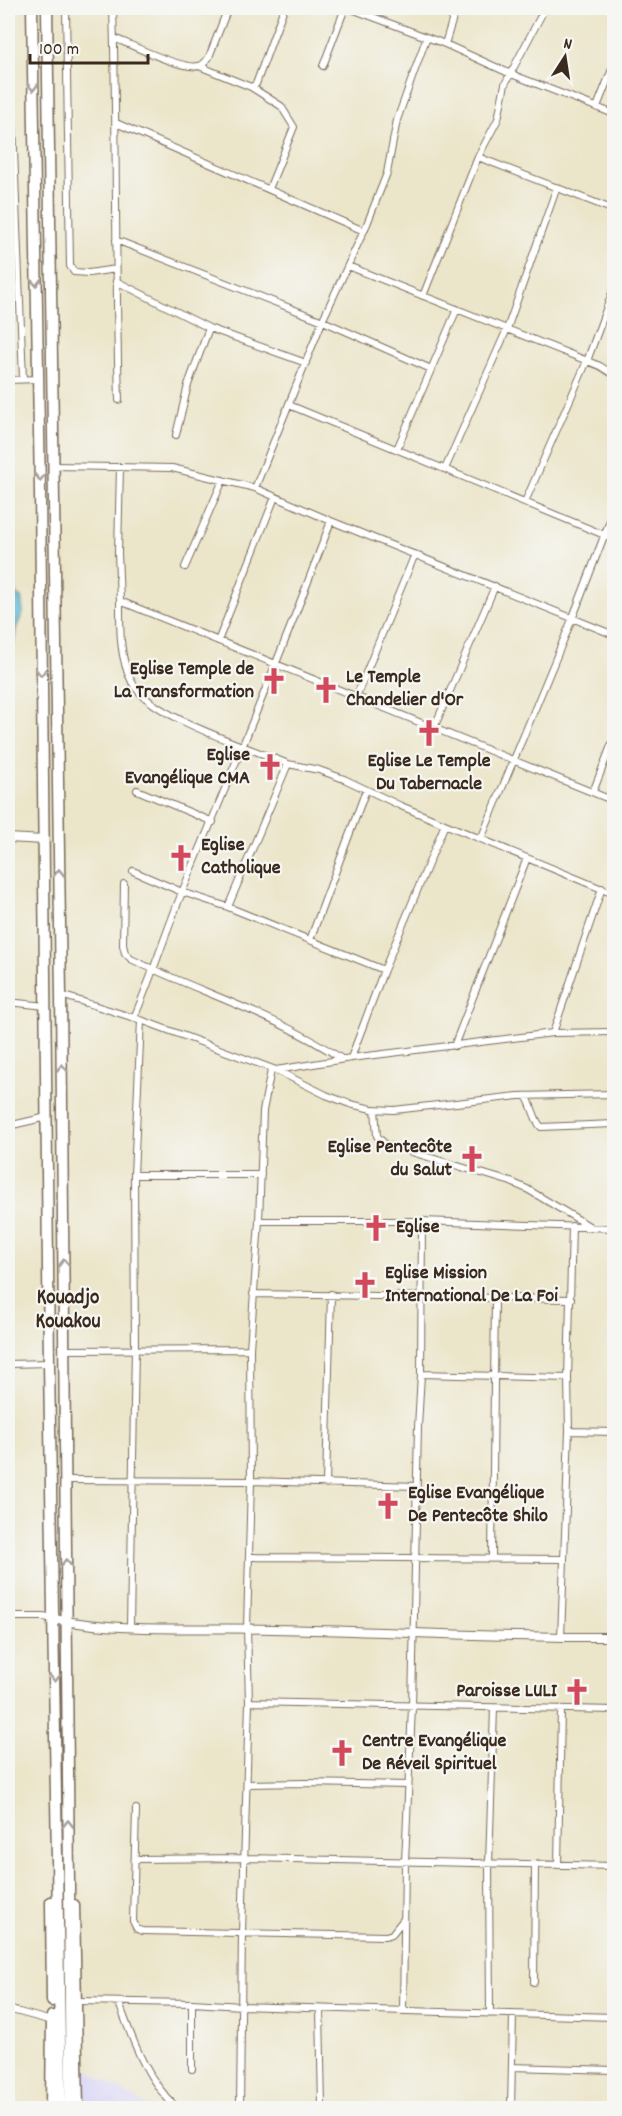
<svg xmlns="http://www.w3.org/2000/svg" width="622" height="2116" font-family="Dekko,sans-serif">
<rect width="100%" height="100%" fill="#f6f6f2"/>
<filter id="ink" filterUnits="userSpaceOnUse"><feTurbulence type="fractalNoise" baseFrequency=".0167" numOctaves="2"/><feDisplacementMap in="SourceGraphic" scale="12" xChannelSelector="R" yChannelSelector="G"/><feConvolveMatrix kernelMatrix="1 2 1 2 8 2 1 2 1" color-interpolation-filters="sRGB"/></filter>
<filter id="wash" filterUnits="userSpaceOnUse"><feTurbulence type="fractalNoise" baseFrequency=".008" numOctaves="4" result="noise"/><feDisplacementMap in="SourceGraphic" scale="24" xChannelSelector="R" yChannelSelector="G"/><feGaussianBlur stdDeviation="1.35" result="paint"/><feColorMatrix in="noise" values="0 0 0 0 0 0 0 0 0 0 0 0 0 0 0 0 0 1.4 0 .05"/><feComposite in="paint" operator="in"/></filter>
<g filter="url(#wash)">
<rect width="100%" height="100%" fill="#ebe5c9"/>
<path fill="#dad6f7" d="M 81,2066 L 151,2108 L 86,2108 Z"/>
<path fill="#5bbdd9" stroke="#4b747c" stroke-width="1.5" d="M 8,570 L 13,581 L 16,594 L 21,598 L 23,613 L 16,628 L 13,646 L 8,651 Z"/>
</g>
<g filter="url(#ink)">
<g fill="none" stroke-linecap="round" stroke-linejoin="round">
<defs>
<path id="minor" d="M 66,8 L 70,266 L 74,272 L 89,273 L 116,269
M 113,8 C 117,138 115,269 119,400
M 349,8 L 445,44 L 511,74 L 614,114
M 114,38 C 132,45 182,70 199,66 C 204,65 206,61 209,57 L 228,8
M 445,44 L 456,8
M 199,66 L 251,87 L 256,84 L 284,8
M 323,66 L 345,8
M 251,87 L 281,106 L 294,127 L 269,189
M 12,99 L 23,379
M 597,107 L 614,64
M 116,123 L 364,231
M 478,157 L 614,210
M 116,240 L 323,321 L 431,369
M 348,266 L 600,366 L 614,375
M 116,281 L 209,328 L 188,385 L 176,435
M 423,296 L 478,157 L 498,119 L 505,84 L 545,8
M 209,328 L 306,363
M 8,380 L 38,379
M 289,405 L 614,539
M 397,449 L 457,309
M 53,466 L 172,468 L 255,488 L 331,521 L 614,635
M 120,467 L 118,553 L 120,601 L 614,801
M 445,469 L 507,329 L 557,187
M 255,488 L 324,317 L 367,224 L 387,173 L 397,120 L 426,39
M 525,502 L 587,361 L 614,288
M 185,567 L 223,480
M 120,601 C 120,627 119,658 132,682 C 149,717 251,748 288,764
M 218,641 L 275,497
M 356,697 L 415,554
M 434,728 L 495,586
M 137,790 L 213,822
M 593,792 L 614,738
M 481,839 L 573,617 L 614,510
M 133,871 L 182,892 L 228,907 L 384,970
M 124,884 L 123,945 L 125,953 L 131,959 C 201,993 277,1015 342,1059
M 228,907 L 288,764 L 319,770 L 344,779 L 401,806 L 614,894
M 310,940 L 366,790
M 61,995 L 141,1020 L 276,1070 L 326,1095 L 350,1104 L 372,1109 L 394,1110 L 518,1096 L 614,1094
M 8,1002 L 46,1006
M 134,1018 C 152,976 166,932 183,890 C 234,768 285,645 331,521
M 553,1033 L 602,888
M 454,1046 L 527,858
M 351,1058 L 384,970 L 445,824
M 276,1070 L 351,1058 L 553,1033 L 614,1032
M 526,1096 C 533,1106 534,1120 541,1127 L 614,1124
M 375,1109 L 377,1136 L 385,1144 L 511,1182 L 527,1189 L 589,1226
M 8,1126 L 47,1117
M 134,1175 L 261,1175
M 259,1221 L 422,1221 L 614,1228
M 253,1294 L 571,1299
M 64,1350 L 250,1349
M 8,1364 L 49,1363
M 421,1374 L 568,1378
M 569,1431 L 614,1432
M 65,1480 L 251,1481 L 417,1486
M 326,1484 L 331,1294
M 250,1557 L 563,1559
M 492,1558 L 495,1298
M 8,1617 L 43,1617 L 54,1619
M 130,1626 L 135,1348 L 134,1175 L 141,1020
M 561,1637 L 569,1431 L 568,1378 L 572,1226
M 249,1702 L 614,1710
M 247,1784 L 305,1783 L 408,1785
M 136,1809 L 133,1921 L 137,1929 L 143,1931 L 386,1936 L 392,1934 L 403,1920
M 135,1859 L 244,1858 L 614,1866
M 558,1865 L 561,1709
M 534,1982 L 535,1864
M 77,2001 L 192,2003 L 242,2006 L 614,2017
M 119,2003 C 133,2041 146,2080 177,2108
M 192,2003 L 192,2069
M 8,2009 L 52,2021
M 320,2009 L 322,2108
M 403,2011 L 405,1862 L 412,1707 L 418,1427 L 421,1374 L 422,1221
M 490,2014 L 489,1864 L 494,1708
M 512,2067 L 614,2070
M 240,2108 L 242,1933 L 249,1702 L 247,1628 L 251,1481 L 250,1349 L 259,1221 L 263,1111 L 271,1070
M 511,2108 L 513,2015"/>
<path id="tertiary" d="M 8,838 L 44,840
M 54,1619 C 125,1633 201,1627 273,1629 C 387,1631 501,1638 614,1637"/>
<path id="primary" d="M 32,8 L 40,491 L 49,1363 L 61,2108
M 47,8 L 61,995 L 71,2108
M 51,1902 L 52,2001
M 74,1905 L 78,2108
M 51,2108 L 52,2016"/>
</defs>
<use href="#minor" stroke="#796b5a" stroke-width="8"/>
<use href="#tertiary" stroke="#796b5a" stroke-width="10"/>
<use href="#primary" stroke="#796b5a" stroke-width="13"/>
<use href="#minor" stroke="#fff" stroke-width="6"/>
<use href="#tertiary" stroke="#fff" stroke-width="8"/>
<use href="#primary" stroke="#fff" stroke-width="10"/>
</g>
<defs><path id="oneway-chevron" d="M-2-3.5L2.5 0L-2 3.5" fill="none" stroke-width="1.6" stroke-linecap="round" stroke-linejoin="round" transform="scale(1.5)"/></defs>
<g stroke="#a79f9a">
<use href="#oneway-chevron" transform="translate(33 87) rotate(89)"/>
<use href="#oneway-chevron" transform="translate(36 282) rotate(89)"/>
<use href="#oneway-chevron" transform="translate(40 477) rotate(89)"/>
<use href="#oneway-chevron" transform="translate(41 672) rotate(89)"/>
<use href="#oneway-chevron" transform="translate(59 873) rotate(-91)"/>
<use href="#oneway-chevron" transform="translate(62 1068) rotate(-91)"/>
<use href="#oneway-chevron" transform="translate(64 1263) rotate(-91)"/>
<use href="#oneway-chevron" transform="translate(66 1563) rotate(-91)"/>
<use href="#oneway-chevron" transform="translate(55 1678) rotate(89)"/>
<use href="#oneway-chevron" transform="translate(68 1824) rotate(-90)"/>
</g>
</g>
<defs>
<symbol id="church-bare" viewBox="-9 -9 18 18"><path d="M-1.2-6h2.4v3.5h3.3v2.4h-3.3V6h-2.4V-.1h-3.3v-2.4h3.3Z" fill="#d1495b" stroke="#f6f6f2" stroke-width="2.5" paint-order="stroke"/></symbol>
</defs>
<g fill-rule="evenodd">
<use href="#church-bare" x="255" y="662" width="38" height="38"/>
<use href="#church-bare" x="307" y="671" width="38" height="38"/>
<use href="#church-bare" x="410" y="714" width="38" height="38"/>
<use href="#church-bare" x="251" y="748" width="38" height="38"/>
<use href="#church-bare" x="162" y="839" width="38" height="38"/>
<use href="#church-bare" x="453" y="1140" width="38" height="38"/>
<use href="#church-bare" x="357" y="1209" width="38" height="38"/>
<use href="#church-bare" x="346" y="1266" width="38" height="38"/>
<use href="#church-bare" x="369" y="1487" width="38" height="38"/>
<use href="#church-bare" x="558" y="1673" width="38" height="38"/>
<use href="#church-bare" x="323" y="1734" width="38" height="38"/>
</g>
<g text-anchor="middle" dominant-baseline="central" stroke-width="4.5" stroke-linejoin="round" paint-order="stroke">
<g font-size="20" font-weight="bold" fill="#3b2a1e" stroke="#f6f6f2" text-anchor="start">
<text x="254" y="670" text-anchor="end">Eglise Temple de<tspan x="254" dy="23">La Transformation</tspan></text>
<text x="346" y="678">Le Temple<tspan x="346" dy="23">Chandelier d'Or</tspan></text>
<text x="250" y="756" text-anchor="end">Eglise<tspan x="250" dy="23">Evangélique CMA</tspan></text>
<text x="429" y="762" text-anchor="middle">Eglise Le Temple<tspan x="429" dy="23">Du Tabernacle</tspan></text>
<text x="201" y="846">Eglise<tspan x="201" dy="23">Catholique</tspan></text>
<text x="452" y="1148" text-anchor="end">Eglise Pentecôte<tspan x="452" dy="23">du Salut</tspan></text>
<text x="396" y="1228">Eglise</text>
<text x="385" y="1274">Eglise Mission<tspan x="385" dy="23">International De La Foi</tspan></text>
<text x="408" y="1494">Eglise Evangélique<tspan x="408" dy="23">De Pentecôte Shilo</tspan></text>
<text x="557" y="1692" text-anchor="end">Paroisse LULI</text>
<text x="362" y="1742">Centre Evangélique<tspan x="362" dy="23">De Réveil Spirituel</tspan></text>
</g>
<g font-size="21" font-weight="bold" fill="#3b2a1e" stroke="#f6f6f2">
<text x="68" y="1299">Kouadjo<tspan x="68" dy="24">Kouakou</tspan></text>
</g>
</g>
<rect width="622" height="2116" fill="none" stroke="#f6f6f2" stroke-width="30"/>
<g transform="translate(565 57) rotate(12)" stroke="#f6f6f2" stroke-width="4.5" paint-order="stroke">
<path d="M0-4.5L10 22L0 15L-10 22Z" fill="#3b2a1e"/>
<text y="-9" font-size="16" font-weight="bold" text-anchor="middle" fill="#3b2a1e">N</text>
</g>
<path d="M30 54v9h118v-9" fill="none" stroke="#3b2a1e" stroke-width="3"/>
<text x="39" y="54" font-size="18" fill="#3b2a1e" stroke="#f6f6f2" stroke-width="4.5" paint-order="stroke">100 m</text>
</svg>
